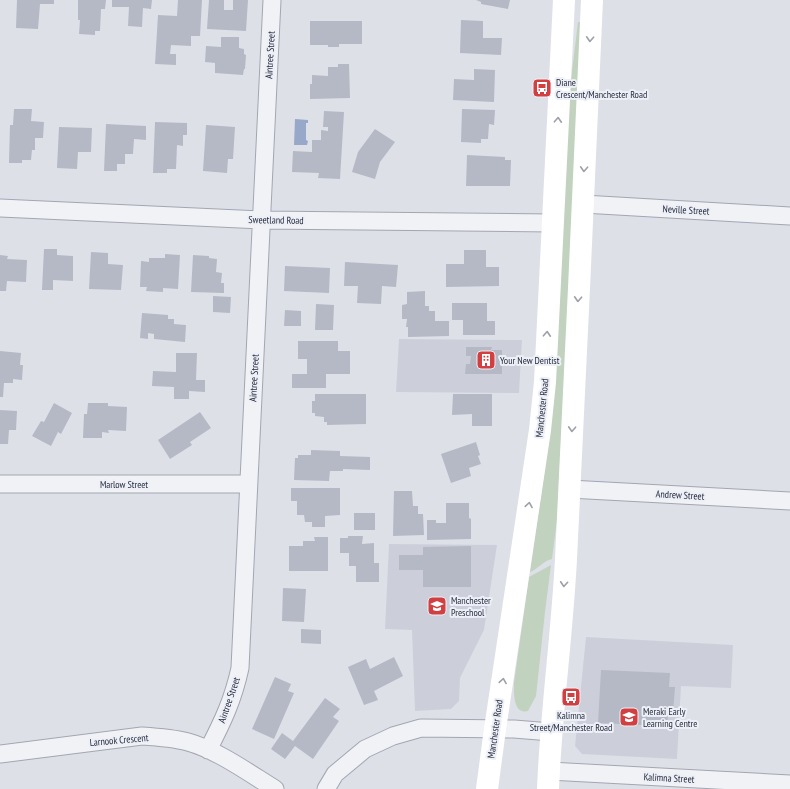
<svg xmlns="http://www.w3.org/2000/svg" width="790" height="789" font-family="'PT Sans Narrow',sans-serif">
<rect width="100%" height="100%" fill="#dee0e8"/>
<path fill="#cccfda" d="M 399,339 L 522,340 L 519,393 L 396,392 Z
M 389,544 L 497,545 L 484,630 L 460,678 L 459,701 L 451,709 L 415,711 L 412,630 L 385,629 Z
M 586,637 L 733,645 L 731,688 L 681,686 L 677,759 L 582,754 L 575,746 Z"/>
<path fill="#c1d2bf" d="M 578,22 L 583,22 L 557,520 L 552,559 C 543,561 538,569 530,572 L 546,461 L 568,104 Z
M 551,565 L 545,612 L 536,696 L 528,711 C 513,715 514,693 514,683 L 529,577 Z"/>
<path fill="#98a8c9" d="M 295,119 L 308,120 L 308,123 L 306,123 L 306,140 L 308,141 L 307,145 L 294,145 Z"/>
<path fill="#b5b9c5" d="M 17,0 L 54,0 L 54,4 L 40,4 L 38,29 L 16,28 Z
M 78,0 L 106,0 L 105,9 L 101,9 L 100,31 L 95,31 L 95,35 L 79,34 L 80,20 L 78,20 Z
M 112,0 L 152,0 L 151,9 L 143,8 L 142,27 L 128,26 L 129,7 L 112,7 Z
M 178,0 L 202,0 L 200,36 L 191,36 L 191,46 L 171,45 L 170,54 L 176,54 L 176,65 L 155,64 L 158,15 L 177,16 Z
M 209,0 L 224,0 L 224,10 L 233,10 L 233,0 L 248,0 L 246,31 L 207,29 Z
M 476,0 L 510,0 L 508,9 L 481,4 L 481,2 Z
M 461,20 L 483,21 L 483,38 L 502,38 L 501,55 L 460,53 Z
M 310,21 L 362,21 L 362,44 L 339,44 L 339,47 L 328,47 L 328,45 L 310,45 Z
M 221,37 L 239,37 L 239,48 L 244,49 L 244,54 L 246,55 L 245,69 L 244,69 L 243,75 L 215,73 L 215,63 L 205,62 L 206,46 L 221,47 Z
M 338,64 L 349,64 L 350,98 L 310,99 L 310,84 L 312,84 L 312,75 L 328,76 L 328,67 L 338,67 Z
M 474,69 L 495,70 L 494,102 L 453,100 L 454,79 L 474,80 Z
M 14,109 L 32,109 L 31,121 L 44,122 L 43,138 L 35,138 L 35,150 L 32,150 L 31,160 L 22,160 L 22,163 L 9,163 L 10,125 L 13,125 Z
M 462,109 L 495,110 L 494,125 L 489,124 L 488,139 L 481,139 L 481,143 L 461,142 Z
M 324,111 L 344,112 L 340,179 L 318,178 L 319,173 L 292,172 L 293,151 L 312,152 L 312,140 L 321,140 L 321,130 L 328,131 L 328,127 L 323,127 Z
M 155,122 L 187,123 L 187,135 L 183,135 L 183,146 L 177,145 L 176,169 L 167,169 L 167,173 L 153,173 Z
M 106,124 L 146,126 L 146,140 L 134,139 L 133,154 L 125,154 L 125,164 L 117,164 L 117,171 L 104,171 Z
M 206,125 L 235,127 L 233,159 L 228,159 L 227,173 L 203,171 Z
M 59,127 L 92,128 L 91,152 L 78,152 L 77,169 L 57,168 Z
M 375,129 L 395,142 L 380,162 L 375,179 L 352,172 L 358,152 Z
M 467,155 L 505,157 L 505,160 L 511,160 L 510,186 L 466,186 Z
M 44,249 L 57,249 L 57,255 L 73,256 L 73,281 L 53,280 L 53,290 L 42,290 Z
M 464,250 L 486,250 L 486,267 L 499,267 L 499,286 L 446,287 L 446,264 L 464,264 Z
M 91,252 L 108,253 L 108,264 L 123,265 L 121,290 L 89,289 Z
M 165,254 L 180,255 L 178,289 L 163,288 L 163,292 L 146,291 L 147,287 L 140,287 L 141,261 L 149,262 L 149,258 L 165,258 Z
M 0,255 L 8,256 L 7,259 L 27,260 L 26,282 L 7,281 L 6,291 L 0,291 Z
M 193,255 L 209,256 L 209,258 L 217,259 L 216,272 L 222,273 L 221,283 L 224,283 L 224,293 L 191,292 Z
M 345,262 L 398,265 L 396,287 L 382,286 L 381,304 L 357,303 L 358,286 L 344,286 Z
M 285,266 L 330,268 L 329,293 L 284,291 Z
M 425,291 L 425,306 L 429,306 L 429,311 L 435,311 L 435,321 L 449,321 L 449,336 L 408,337 L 408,327 L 406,327 L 407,319 L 402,319 L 402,305 L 407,304 L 407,292 Z
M 213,296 L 231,297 L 230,313 L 213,312 Z
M 452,303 L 487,303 L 487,321 L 495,321 L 495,335 L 463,335 L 463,320 L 452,320 Z
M 316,304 L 334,305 L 333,330 L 315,330 Z
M 285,310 L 301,311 L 301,326 L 284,326 Z
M 142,313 L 168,315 L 168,319 L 174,319 L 174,324 L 186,325 L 185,342 L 154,339 L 154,334 L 148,333 L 148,339 L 140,338 Z
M 298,341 L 338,341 L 338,351 L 350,351 L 350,374 L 326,374 L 326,388 L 292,388 L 292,374 L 307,374 L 307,359 L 298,359 Z
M 466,347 L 492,347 L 491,350 L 502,350 L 502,374 L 465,374 L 466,364 L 470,364 L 471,356 L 466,356 Z
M 0,351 L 21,353 L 20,365 L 23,365 L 22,380 L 13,379 L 13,383 L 4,383 L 3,397 L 0,397 Z
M 176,353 L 197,353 L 196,380 L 205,380 L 205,392 L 189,391 L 189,399 L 174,399 L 174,387 L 152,386 L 153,371 L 176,372 Z
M 315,394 L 366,394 L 366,424 L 327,425 L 327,422 L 324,422 L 324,417 L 315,416 L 315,413 L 312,413 L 312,401 L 315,401 Z
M 453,394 L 492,394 L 492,426 L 472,426 L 472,414 L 452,415 Z
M 54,403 L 72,413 L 61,434 L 58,432 L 51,446 L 32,436 L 41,421 L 44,422 Z
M 88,403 L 108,403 L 108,406 L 127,407 L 126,431 L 108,430 L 109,433 L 102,432 L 102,438 L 83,438 L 84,414 L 87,414 Z
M 0,410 L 17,411 L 16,430 L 9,430 L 8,444 L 0,444 Z
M 200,412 L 211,428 L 190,442 L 192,445 L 170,459 L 158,440 Z
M 476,442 L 480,455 L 478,456 L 481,464 L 469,468 L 471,476 L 451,483 L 441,454 Z
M 311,450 L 340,451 L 340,456 L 370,457 L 370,470 L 343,469 L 343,471 L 330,471 L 329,481 L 294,480 L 295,458 L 298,458 L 298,455 L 311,455 Z
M 291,488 L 340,488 L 340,515 L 325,516 L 325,527 L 312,527 L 312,522 L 305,522 L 304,515 L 297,515 L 297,501 L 291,501 Z
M 394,491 L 412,491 L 413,506 L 418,506 L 418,514 L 423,514 L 424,535 L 393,536 Z
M 446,503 L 469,503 L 469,518 L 471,519 L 471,539 L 427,540 L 427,520 L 436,520 L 436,523 L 446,523 Z
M 354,513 L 375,513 L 375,530 L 354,530 Z
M 348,536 L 363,536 L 362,544 L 374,543 L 374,563 L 379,563 L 379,582 L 356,582 L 356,566 L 349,566 L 349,553 L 340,553 L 340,538 L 348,538 Z
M 314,537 L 328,537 L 328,571 L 289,571 L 289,546 L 303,546 L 303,541 L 315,541 Z
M 471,546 L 471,587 L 423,587 L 423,570 L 399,570 L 399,555 L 423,555 L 423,547 Z
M 283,588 L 306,589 L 304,622 L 282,621 Z
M 301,629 L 321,630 L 321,644 L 301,643 Z
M 394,657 L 403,676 L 374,691 L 378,700 L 364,705 L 348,667 L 366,659 L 370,669 Z
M 601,670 L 670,673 L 669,687 L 675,687 L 673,714 L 668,714 L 667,726 L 598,723 Z
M 275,677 L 291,684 L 288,691 L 294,693 L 274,739 L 252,729 Z
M 325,698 L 340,709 L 333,717 L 339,721 L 313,759 L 295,746 L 285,759 L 271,749 L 282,733 L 293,741 Z"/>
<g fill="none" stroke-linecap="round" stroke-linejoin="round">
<defs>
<path id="minor" d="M 583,204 L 790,216
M 0,208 L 262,220 L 553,223
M 0,484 L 248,484
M 569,489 L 790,501
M 208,750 C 223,721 233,700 240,668 L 272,0
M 0,754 L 142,736 C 158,737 173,738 188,742 C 217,750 249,773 275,789
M 549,771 L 790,784
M 326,789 L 335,774 L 365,749 L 393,736 L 421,728 L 514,729 L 551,732"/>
</defs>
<use href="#minor" stroke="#a3a6b2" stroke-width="19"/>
<use href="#minor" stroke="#f1f2f6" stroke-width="17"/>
<path stroke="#fff" stroke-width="22" d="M 487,789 L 495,729 L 540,430 L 545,382 L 564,0
M 548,789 C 551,712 562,636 566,559 C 576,373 583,186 592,0"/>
</g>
<defs><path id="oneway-chevron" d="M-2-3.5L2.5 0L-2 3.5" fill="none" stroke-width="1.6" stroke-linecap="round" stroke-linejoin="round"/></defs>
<g stroke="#9ea0a9">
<use href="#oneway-chevron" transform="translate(590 39) rotate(93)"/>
<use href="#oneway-chevron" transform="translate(558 120) rotate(-87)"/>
<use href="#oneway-chevron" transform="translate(584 169) rotate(93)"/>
<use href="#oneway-chevron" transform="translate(578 299) rotate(93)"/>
<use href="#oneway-chevron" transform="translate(547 334) rotate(-87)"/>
<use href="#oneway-chevron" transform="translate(572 429) rotate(93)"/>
<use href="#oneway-chevron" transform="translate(529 505) rotate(-81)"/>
<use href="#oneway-chevron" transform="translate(564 584) rotate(94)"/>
<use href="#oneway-chevron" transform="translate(503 681) rotate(-81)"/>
</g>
<defs>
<symbol id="bus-square" viewBox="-11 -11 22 22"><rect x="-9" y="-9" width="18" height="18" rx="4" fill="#d13f40" stroke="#edf0f6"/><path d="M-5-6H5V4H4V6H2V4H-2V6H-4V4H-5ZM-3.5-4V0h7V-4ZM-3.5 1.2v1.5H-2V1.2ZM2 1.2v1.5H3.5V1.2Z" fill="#fff"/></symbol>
<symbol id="building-square" viewBox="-11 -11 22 22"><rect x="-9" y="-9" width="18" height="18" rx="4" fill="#d13f40" stroke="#edf0f6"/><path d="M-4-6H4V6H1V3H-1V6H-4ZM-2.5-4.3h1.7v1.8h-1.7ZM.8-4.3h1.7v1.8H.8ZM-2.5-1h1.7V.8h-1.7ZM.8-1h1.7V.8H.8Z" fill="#fff"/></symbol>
<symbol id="school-square" viewBox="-11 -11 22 22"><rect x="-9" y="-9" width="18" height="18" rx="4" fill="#d13f40" stroke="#edf0f6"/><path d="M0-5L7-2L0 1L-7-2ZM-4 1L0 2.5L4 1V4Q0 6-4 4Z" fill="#fff"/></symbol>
</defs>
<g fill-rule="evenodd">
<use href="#bus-square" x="531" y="77" width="22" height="22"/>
<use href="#building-square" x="475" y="349" width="22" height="22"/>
<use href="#school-square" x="426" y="595" width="22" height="22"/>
<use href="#bus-square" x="560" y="686" width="22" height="22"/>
<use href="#school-square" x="618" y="706" width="22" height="22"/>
</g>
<g text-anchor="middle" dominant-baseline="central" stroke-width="4" stroke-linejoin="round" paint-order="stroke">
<g font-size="10" fill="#272c3f" stroke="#edf0f6">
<text transform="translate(270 55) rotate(-87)">Aintree Street</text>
<text transform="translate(686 210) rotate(3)">Neville Street</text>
<text transform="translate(276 220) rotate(1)">Sweetland Road</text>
<text transform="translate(254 378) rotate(-87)">Aintree Street</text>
<text transform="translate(542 408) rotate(-84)">Manchester Road</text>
<text x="124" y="484">Marlow Street</text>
<text transform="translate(680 495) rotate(3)">Andrew Street</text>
<text transform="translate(229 700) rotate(-71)">Aintree Street</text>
<text transform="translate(495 729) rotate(-82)">Manchester Road</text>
<text transform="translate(119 740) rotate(-5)">Larnook Crescent</text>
<text transform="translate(669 778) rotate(3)">Kalimna Street</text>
</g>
<g font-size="10" fill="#272c3f" stroke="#edf0f6" text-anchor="start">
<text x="556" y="82">Diane<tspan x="556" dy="12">Crescent/Manchester Road</tspan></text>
<text x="500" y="360">Your New Dentist</text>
<text x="451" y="600">Manchester<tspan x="451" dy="12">Preschool</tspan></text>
<text x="643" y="711">Meraki Early<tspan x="643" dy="12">Learning Centre</tspan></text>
<text x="571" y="715" text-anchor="middle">Kalimna<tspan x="571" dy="12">Street/Manchester Road</tspan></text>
</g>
</g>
</svg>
